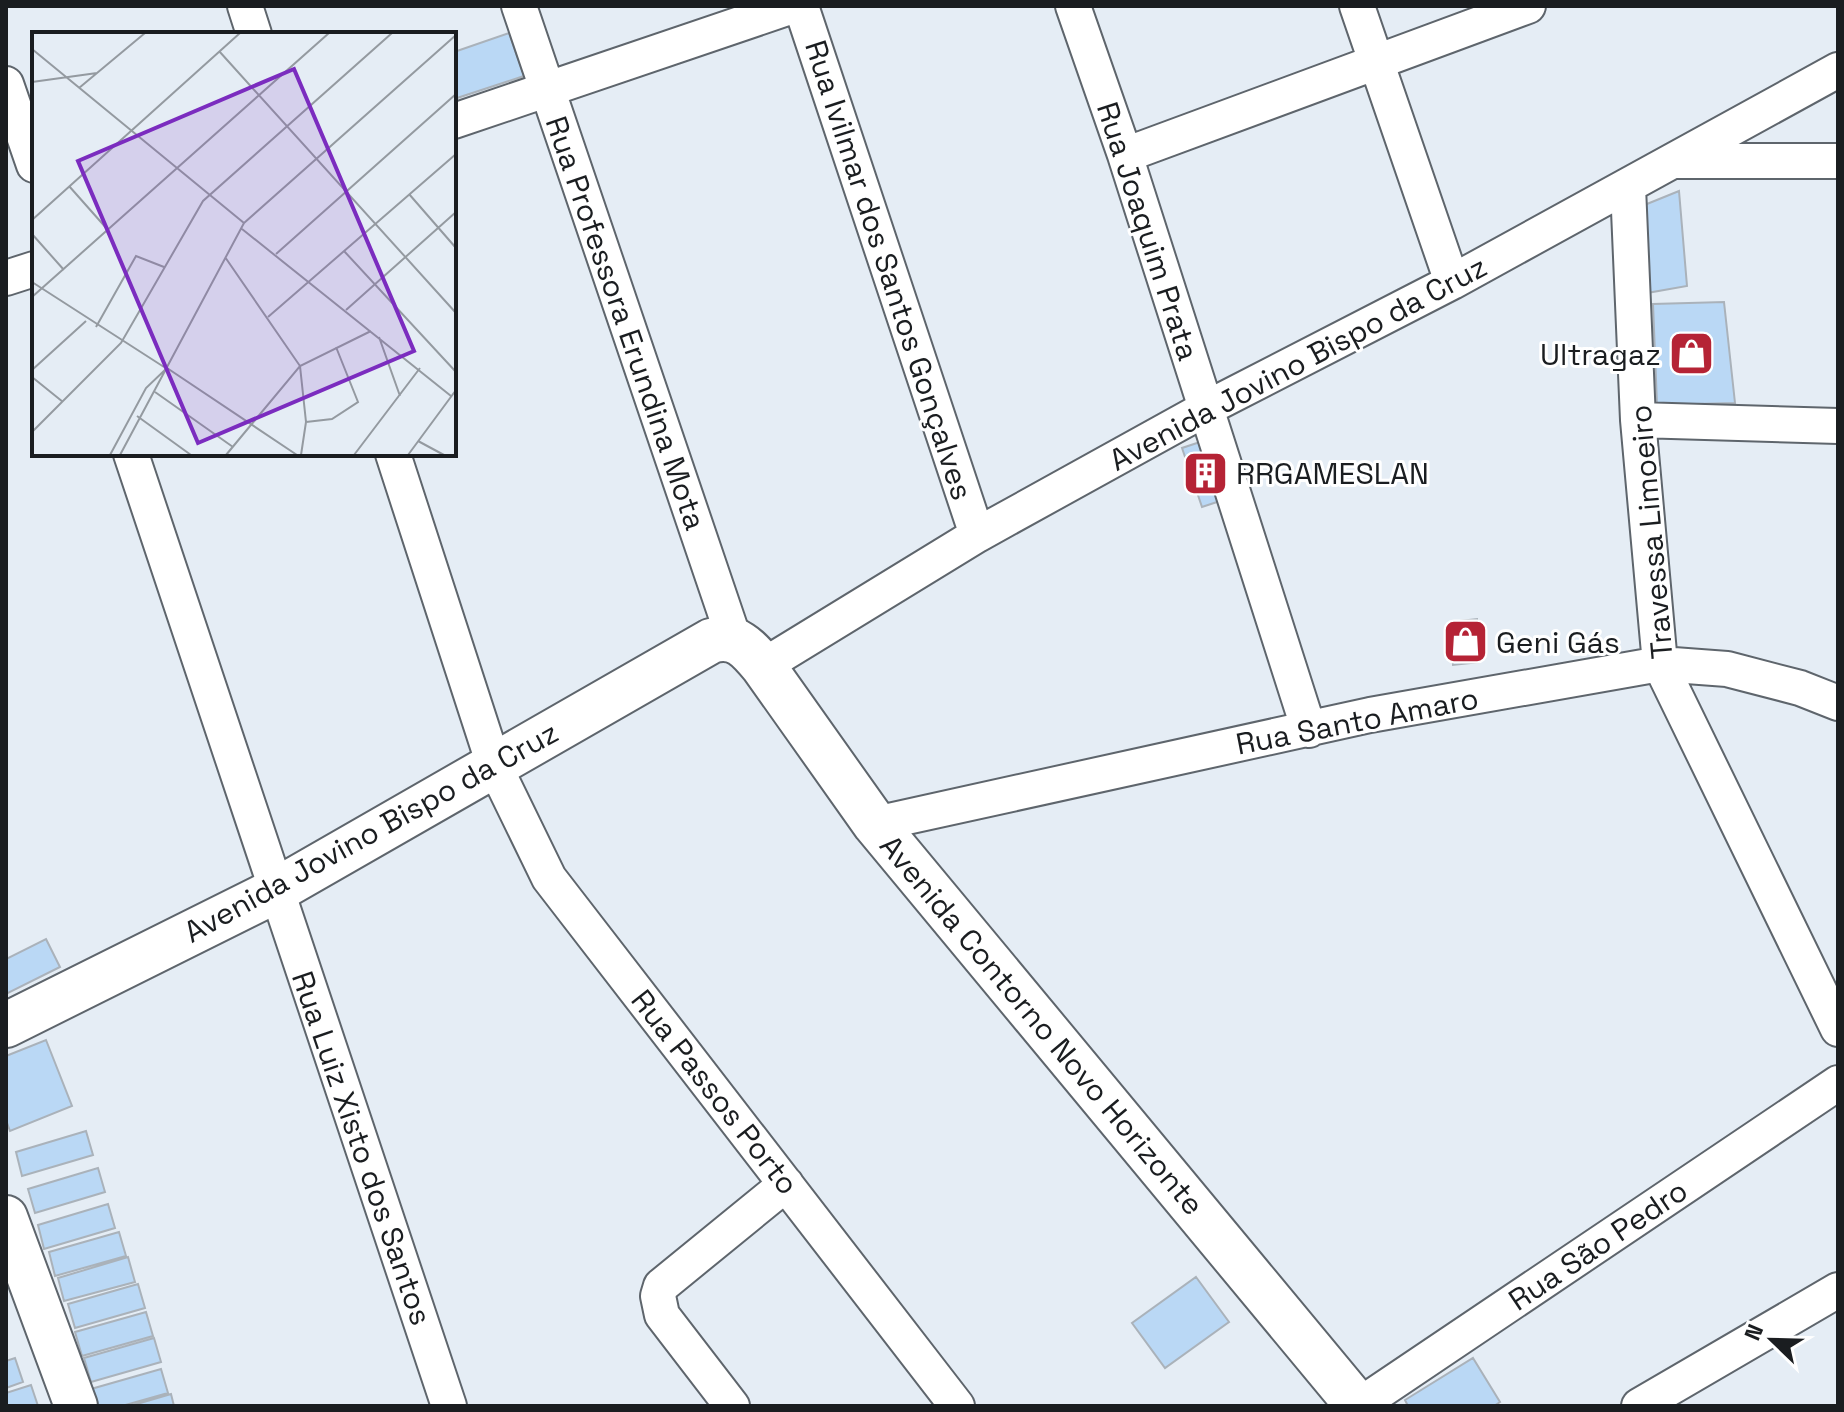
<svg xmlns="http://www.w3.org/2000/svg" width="1844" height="1412" font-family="'Space Grotesk',sans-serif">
<rect width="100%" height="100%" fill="#e5edf5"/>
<path fill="#bad8f5" stroke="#aab2ba" stroke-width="2" d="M 509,33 L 524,76 L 454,99 L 454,52 Z
M 1679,191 L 1687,286 L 1647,293 L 1642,206 Z
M 1724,302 L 1735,403 L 1657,405 L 1653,304 Z
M 1209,439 L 1229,498 L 1202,507 L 1182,448 Z
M 1477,619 L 1479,662 L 1453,665 L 1451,622 Z
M 46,939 L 60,967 L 6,994 L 6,959 Z
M 46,1040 L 72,1106 L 10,1131 L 6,1120 L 6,1056 Z
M 86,1131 L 93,1155 L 22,1176 L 16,1152 Z
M 98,1168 L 105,1192 L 35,1213 L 28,1189 Z
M 108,1204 L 115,1228 L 44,1249 L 38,1225 Z
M 119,1232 L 126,1256 L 55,1276 L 49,1252 Z
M 128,1257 L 135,1282 L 64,1301 L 58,1278 Z
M 1196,1277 L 1229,1322 L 1165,1368 L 1132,1323 Z
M 138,1284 L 145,1308 L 75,1328 L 68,1304 Z
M 146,1312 L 153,1336 L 82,1356 L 75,1332 Z
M 154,1338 L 161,1362 L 91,1382 L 84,1358 Z
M 15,1358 L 23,1382 L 6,1388 L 6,1361 Z
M 1473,1358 L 1500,1402 L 1494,1406 L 1408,1406 L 1405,1400 Z
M 161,1369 L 168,1393 L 122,1406 L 96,1406 L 91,1389 Z
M 31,1385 L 38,1406 L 6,1406 L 6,1393 Z
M 171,1394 L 174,1406 L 130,1406 Z"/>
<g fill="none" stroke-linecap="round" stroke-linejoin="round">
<defs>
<path id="minor" d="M 245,6 L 254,34
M 519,6 L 734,639
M 801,6 L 977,535
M 1073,6 L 1125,155 L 1309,730
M 1357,6 L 1452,282
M 6,84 L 34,165
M 454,121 L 793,6
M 1125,155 L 1528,6
M 1674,161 L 1838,161
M 1628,187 L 1638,420 L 1660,664 L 1838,1029
M 6,278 L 34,269
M 1638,420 L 1838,426
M 131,454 L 449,1406
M 393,454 L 494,765 L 549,878 L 957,1406
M 763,666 L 977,535 L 1205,409 L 1452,282 L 1838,70
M 875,824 L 1370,715 L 1660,664 L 1727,669 L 1800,688 L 1838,703
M 732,1406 L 662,1315 L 658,1296 L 661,1286 L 786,1184
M 1358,1406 L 1838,1083
M 1639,1406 L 1838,1290"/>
<path id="tertiary" d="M 6,1217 L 76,1406"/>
<path id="secondary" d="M 6,1025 L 275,891 L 711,641 C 736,633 749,649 763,666 L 875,824 L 1358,1406"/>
</defs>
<use href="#minor" stroke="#5e656c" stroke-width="38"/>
<use href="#tertiary" stroke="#5e656c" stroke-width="46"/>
<use href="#secondary" stroke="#5e656c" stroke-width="48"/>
<use href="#minor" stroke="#fff" stroke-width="34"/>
<use href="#tertiary" stroke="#fff" stroke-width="42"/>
<use href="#secondary" stroke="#fff" stroke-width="44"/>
</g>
<defs>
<symbol id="shop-square" viewBox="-11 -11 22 22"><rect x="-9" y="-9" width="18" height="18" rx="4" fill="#b52335" stroke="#fff"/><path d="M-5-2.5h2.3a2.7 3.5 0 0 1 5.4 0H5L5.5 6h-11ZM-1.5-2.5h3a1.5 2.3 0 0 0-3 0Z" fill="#fff"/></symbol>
<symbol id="building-square" viewBox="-11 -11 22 22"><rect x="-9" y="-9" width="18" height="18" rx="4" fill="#b52335" stroke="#fff"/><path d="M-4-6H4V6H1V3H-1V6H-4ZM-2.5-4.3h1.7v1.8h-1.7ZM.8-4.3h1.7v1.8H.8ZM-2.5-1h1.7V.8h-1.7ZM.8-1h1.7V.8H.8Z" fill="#fff"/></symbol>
</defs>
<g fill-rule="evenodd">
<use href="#shop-square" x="1666" y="328" width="51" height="51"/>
<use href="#building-square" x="1180" y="448" width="51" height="51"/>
<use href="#shop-square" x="1440" y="616" width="51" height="51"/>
</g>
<g text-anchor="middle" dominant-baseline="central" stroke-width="6" stroke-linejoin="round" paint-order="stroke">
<g font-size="30" fill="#1a1d20" stroke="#fff">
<text transform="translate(1148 231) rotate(72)">Rua Joaquim Prata</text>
<text transform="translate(889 270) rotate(72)">Rua Ivilmar dos Santos Gonçalves</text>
<text transform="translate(626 323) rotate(71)">Rua Professora Erundina Mota</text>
<text transform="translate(1298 363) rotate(-28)">Avenida Jovino Bispo da Cruz</text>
<text transform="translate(1651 532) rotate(-95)">Travessa Limoeiro</text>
<text transform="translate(1357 721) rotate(-11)">Rua Santo Amaro</text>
<text transform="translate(371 832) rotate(-29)">Avenida Jovino Bispo da Cruz</text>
<text transform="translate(1042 1025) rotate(50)">Avenida Contorno Novo Horizonte</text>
<text transform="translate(715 1092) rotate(52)">Rua Passos Porto</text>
<text transform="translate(362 1148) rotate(71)">Rua Luiz Xisto dos Santos</text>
<text transform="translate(1598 1245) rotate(-34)">Rua São Pedro</text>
</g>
<g font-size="30" fill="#1a1d20" stroke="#fff" text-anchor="start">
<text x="1661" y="354" text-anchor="end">Ultragaz</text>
<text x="1236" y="473">RRGAMESLAN</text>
<text x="1496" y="642">Geni Gás</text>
</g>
</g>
<g transform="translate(32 32)">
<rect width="424" height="424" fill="#e5edf5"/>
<path fill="none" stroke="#949aa0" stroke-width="2" d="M 0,17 L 212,191 L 88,423M 187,19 L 424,281M 0,50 L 65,41M 47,56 L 113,1M 37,154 L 76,198M 377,162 L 424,216M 0,188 L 208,1M 212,191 L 424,3M 210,197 L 419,364M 0,202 L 32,238M 312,219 L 424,340M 244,222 L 424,62M 193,225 L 268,334 L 274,390 L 269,423M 0,250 L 132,335M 0,265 L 297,1M 314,278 L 424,180M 236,285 L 424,122M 64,295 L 104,224 L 132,235M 347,305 L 368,364M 135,336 L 265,423M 0,338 L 54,289M 0,345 L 31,370M 123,360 L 201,415M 105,384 L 159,423M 274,390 L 300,387 L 326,370 L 304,315M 0,400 L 89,311 L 171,169 L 360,1M 386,409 L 412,423M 78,423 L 114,356 L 135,336M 194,423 L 268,334 L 339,299M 322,423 L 388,336M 376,423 L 424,358"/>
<path fill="#7b2cbf" fill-opacity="0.15" stroke="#7b2cbf" stroke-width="4" d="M 262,37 L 382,319 L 166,411 L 46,129 Z"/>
<rect width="424" height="424" fill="none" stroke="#1a1d20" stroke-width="4"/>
</g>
<rect width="1844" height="1412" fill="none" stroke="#1a1d20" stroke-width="16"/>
<g transform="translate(1772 1340) rotate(293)" stroke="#ffffff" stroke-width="6" paint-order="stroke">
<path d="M0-6L14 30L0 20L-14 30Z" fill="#1a1d20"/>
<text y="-12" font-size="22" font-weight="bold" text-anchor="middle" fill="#1a1d20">N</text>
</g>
</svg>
